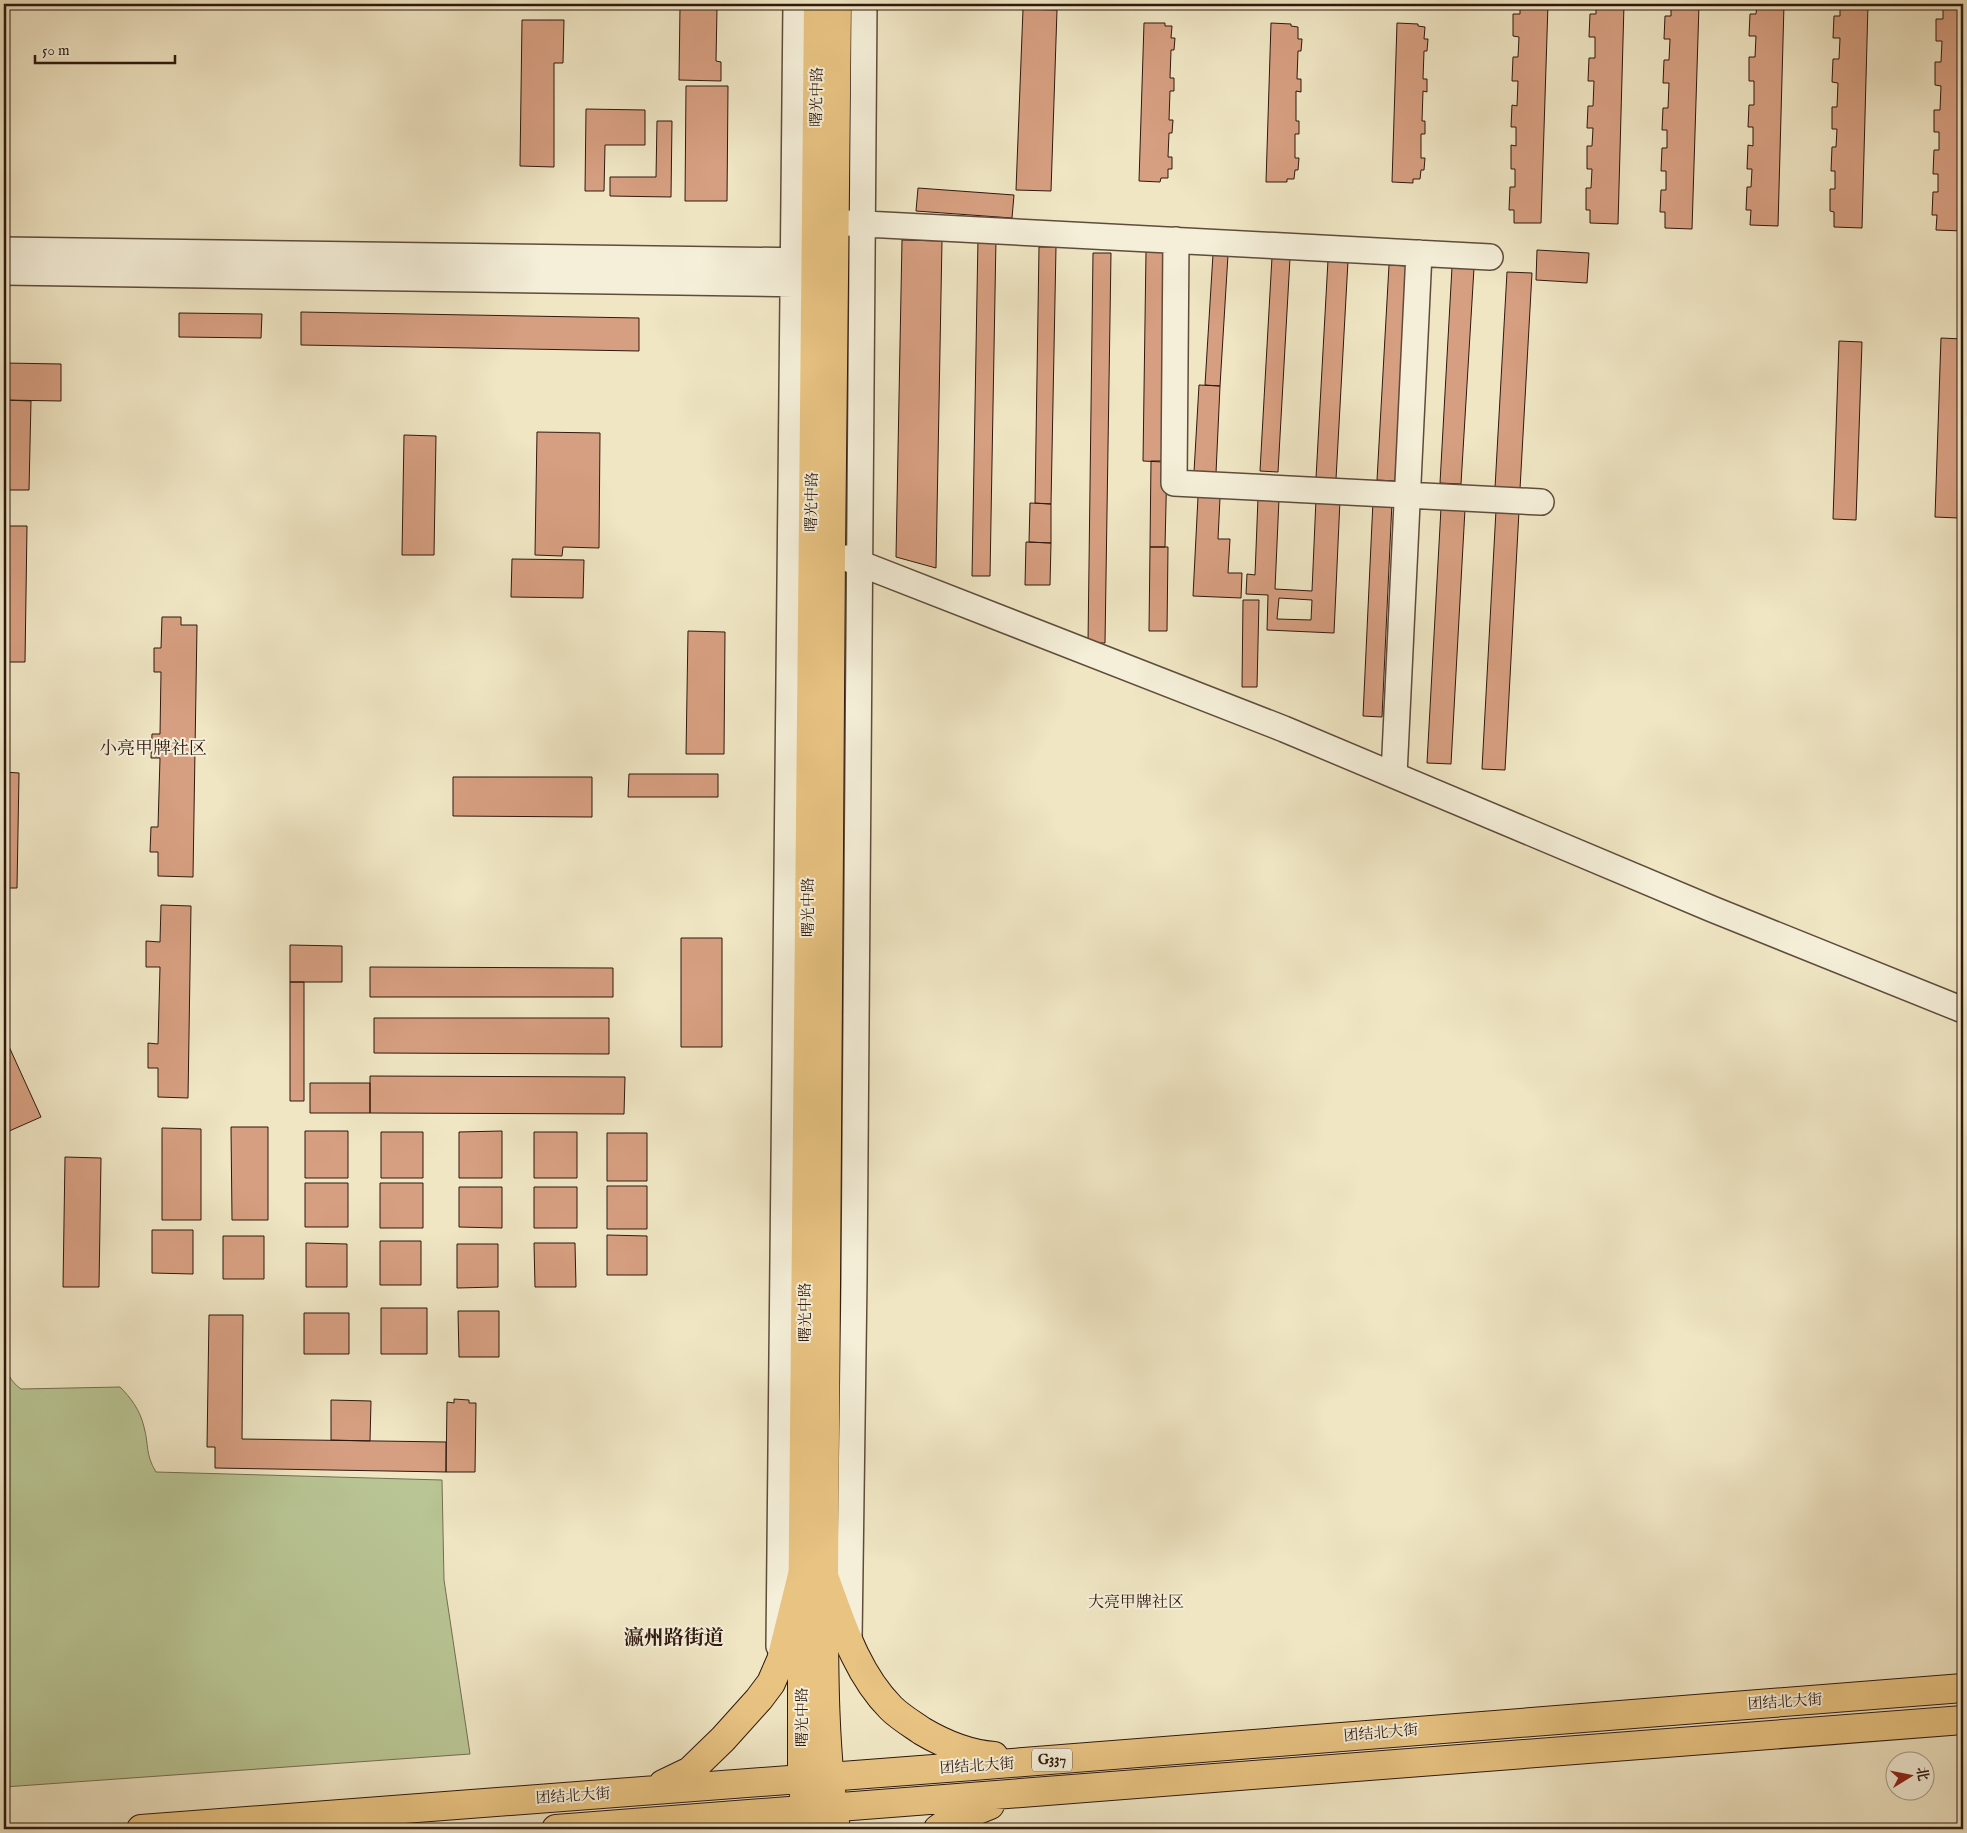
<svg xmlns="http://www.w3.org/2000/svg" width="1967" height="1833" font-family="'IM FELL English','Noto Serif SC',serif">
<rect width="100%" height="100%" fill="#f0e6c4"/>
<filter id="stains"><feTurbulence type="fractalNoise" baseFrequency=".004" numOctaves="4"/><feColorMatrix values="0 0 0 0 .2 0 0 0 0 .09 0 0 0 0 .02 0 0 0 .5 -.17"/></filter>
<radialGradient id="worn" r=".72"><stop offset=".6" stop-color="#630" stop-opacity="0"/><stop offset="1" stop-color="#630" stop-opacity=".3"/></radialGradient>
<path fill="#b9c594" stroke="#746e52" d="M 4,1359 C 6,1372 10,1381 21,1389 L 120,1387 C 131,1398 140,1410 144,1427 C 149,1445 145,1454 156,1472 L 442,1480 L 444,1580 L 470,1754 L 4,1787 Z"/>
<path fill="#d79f81" stroke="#2f180f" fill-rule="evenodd" d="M 1520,4 L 1548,4 L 1541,223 L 1514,223 L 1514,210 L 1509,210 L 1510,187 L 1515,187 L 1515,169 L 1511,169 L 1511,145 L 1516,146 L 1516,127 L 1511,127 L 1512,105 L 1517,106 L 1518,81 L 1512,81 L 1513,57 L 1518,57 L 1519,37 L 1513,36 L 1513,14 L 1520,14 Z
M 1596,4 L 1624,4 L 1618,224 L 1590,223 L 1590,210 L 1586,210 L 1586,188 L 1591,188 L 1592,169 L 1587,169 L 1587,146 L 1592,146 L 1593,128 L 1587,128 L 1588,106 L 1593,106 L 1594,81 L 1588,81 L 1589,58 L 1595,58 L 1595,37 L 1589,37 L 1590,14 L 1596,14 Z
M 1671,4 L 1699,5 L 1692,229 L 1665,228 L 1665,212 L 1660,212 L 1661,190 L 1666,190 L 1666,171 L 1661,171 L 1662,148 L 1667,148 L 1667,130 L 1662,130 L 1663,108 L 1668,108 L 1669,83 L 1663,83 L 1664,60 L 1669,60 L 1670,39 L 1664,39 L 1665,16 L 1671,16 Z
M 1757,4 L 1784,4 L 1778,226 L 1750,225 L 1751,210 L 1746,210 L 1747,187 L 1751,187 L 1752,169 L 1747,169 L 1748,145 L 1753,146 L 1753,127 L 1748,127 L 1749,105 L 1754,105 L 1754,81 L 1749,81 L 1749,57 L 1755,57 L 1756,36 L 1749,36 L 1750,14 L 1756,14 Z
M 1840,4 L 1868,4 L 1862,228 L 1834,227 L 1834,212 L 1830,211 L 1830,189 L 1835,189 L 1835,171 L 1831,171 L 1832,147 L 1836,147 L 1837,129 L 1832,129 L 1832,107 L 1837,107 L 1838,83 L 1832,82 L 1833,59 L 1839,59 L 1840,38 L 1833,38 L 1834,16 L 1840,16 Z
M 1943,6 L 1963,7 L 1963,231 L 1936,230 L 1937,215 L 1932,215 L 1933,192 L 1938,192 L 1938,174 L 1933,174 L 1934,150 L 1939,150 L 1939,132 L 1934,132 L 1934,110 L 1940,110 L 1941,86 L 1935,85 L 1935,62 L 1941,62 L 1942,41 L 1936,41 L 1936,19 L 1943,19 Z
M 680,7 L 717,8 L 716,61 L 721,62 L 721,81 L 679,80 Z
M 1023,9 L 1057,10 L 1051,191 L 1016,190 Z
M 522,20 L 564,20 L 563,63 L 554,63 L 554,167 L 520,166 Z
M 1144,23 L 1165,23 L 1165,26 L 1172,26 L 1171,38 L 1175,38 L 1174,50 L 1171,50 L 1170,78 L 1174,78 L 1174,91 L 1170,91 L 1169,120 L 1173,120 L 1172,133 L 1169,133 L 1168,157 L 1172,157 L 1172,169 L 1168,169 L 1168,178 L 1161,178 L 1160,182 L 1139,181 Z
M 1271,23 L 1291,24 L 1291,26 L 1298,27 L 1298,39 L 1302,39 L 1301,51 L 1298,51 L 1297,79 L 1301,79 L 1301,92 L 1296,91 L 1296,121 L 1299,121 L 1299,134 L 1295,134 L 1295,158 L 1299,158 L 1298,170 L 1295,170 L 1294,179 L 1287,179 L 1287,182 L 1266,182 Z
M 1397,23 L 1418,24 L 1418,26 L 1425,27 L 1424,39 L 1428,39 L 1427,51 L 1424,51 L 1423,79 L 1427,79 L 1427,92 L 1423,91 L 1422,121 L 1425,121 L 1425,134 L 1421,134 L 1421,158 L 1425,158 L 1424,170 L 1421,170 L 1420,179 L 1413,179 L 1413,183 L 1392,182 Z
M 686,86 L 728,86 L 727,201 L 685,201 Z
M 586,109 L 645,110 L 645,145 L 605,145 L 604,191 L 585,191 Z
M 657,121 L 672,121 L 671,197 L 610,196 L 610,177 L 656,177 Z
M 918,188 L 1014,195 L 1012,218 L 916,211 Z
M 978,238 L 996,238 L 990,576 L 972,576 Z
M 902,240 L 942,241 L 936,568 L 896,557 Z
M 1039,247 L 1056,247 L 1051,504 L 1035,503 Z
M 1537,250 L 1589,253 L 1587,283 L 1536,280 Z
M 1146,251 L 1167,251 L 1163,462 L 1143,461 Z
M 1093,253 L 1111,253 L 1105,643 L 1088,643 Z
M 1213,254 L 1228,255 L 1220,386 L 1205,385 Z
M 1272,257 L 1290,258 L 1278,472 L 1260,471 Z
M 1328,260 L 1348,261 L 1336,479 L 1316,478 Z
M 1389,265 L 1407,266 L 1395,481 L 1377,480 Z
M 1452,267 L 1474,268 L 1461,484 L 1440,483 Z
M 1507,272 L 1532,273 L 1520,489 L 1495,488 Z
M 301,312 L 639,318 L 639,351 L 301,345 Z
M 179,313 L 262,314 L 261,338 L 179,337 Z
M 1941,338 L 1963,339 L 1958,518 L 1935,517 Z
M 1839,341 L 1862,342 L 1856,520 L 1833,519 Z
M 4,363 L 61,364 L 61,401 L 4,400 Z
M 1199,385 L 1220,386 L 1216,473 L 1194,472 Z
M 4,400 L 31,401 L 29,490 L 4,490 Z
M 537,432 L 600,433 L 599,548 L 563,547 L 562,556 L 535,555 Z
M 404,435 L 436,436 L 434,555 L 402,555 Z
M 1151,461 L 1167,461 L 1165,547 L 1150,547 Z
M 1198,497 L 1220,498 L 1218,539 L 1230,539 L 1228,573 L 1242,573 L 1241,598 L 1193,596 Z
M 1258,498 L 1279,499 L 1275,589 L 1312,591 L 1316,499 L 1340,500 L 1334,633 L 1267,630 L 1268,595 L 1246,594 L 1247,574 L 1255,575 ZM 1279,598 L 1312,600 L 1311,620 L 1277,619 Z
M 1373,501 L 1392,502 L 1382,717 L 1363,716 Z
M 1030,503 L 1051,504 L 1051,543 L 1029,542 Z
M 1441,508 L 1465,509 L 1451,764 L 1427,763 Z
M 1496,510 L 1519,511 L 1505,770 L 1482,769 Z
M 4,526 L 27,526 L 25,662 L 4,662 Z
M 1026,542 L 1051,543 L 1050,585 L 1025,585 Z
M 1150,547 L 1168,547 L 1167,631 L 1149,631 Z
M 512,559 L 584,560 L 583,598 L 511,597 Z
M 1243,600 L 1259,600 L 1257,687 L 1242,687 Z
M 162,617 L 181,617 L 181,625 L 197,625 L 193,877 L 158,876 L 158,852 L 150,852 L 151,827 L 158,827 L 160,758 L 151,758 L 152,734 L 160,734 L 161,672 L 154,672 L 154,648 L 161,648 Z
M 688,631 L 725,632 L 724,754 L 686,754 Z
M 4,772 L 19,773 L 17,888 L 4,888 Z
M 629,774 L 718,774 L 718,797 L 628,797 Z
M 453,777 L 592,777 L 592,817 L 453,816 Z
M 161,905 L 191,906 L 188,1098 L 158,1097 L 158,1068 L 148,1068 L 148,1043 L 158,1044 L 160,967 L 146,967 L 146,941 L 160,942 Z
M 681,938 L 722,938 L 722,1047 L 681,1047 Z
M 290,945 L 342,946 L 342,982 L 290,982 Z
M 4,952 L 8,952 L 6,1040 L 41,1117 L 7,1132 L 4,1126 Z
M 370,967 L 613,968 L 613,997 L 370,997 Z
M 290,982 L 304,982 L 304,1101 L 290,1101 Z
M 374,1018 L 609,1018 L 609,1054 L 374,1053 Z
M 370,1076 L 625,1077 L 624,1114 L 370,1113 Z
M 310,1083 L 370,1083 L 370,1113 L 310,1113 Z
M 231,1127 L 268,1127 L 268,1220 L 232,1220 Z
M 162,1128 L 201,1129 L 201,1220 L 162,1220 Z
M 305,1131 L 348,1131 L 348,1178 L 305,1178 Z
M 502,1131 L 502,1178 L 459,1178 L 459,1132 Z
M 381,1132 L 423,1132 L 423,1178 L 381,1178 Z
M 534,1132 L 577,1132 L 577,1178 L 534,1178 Z
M 607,1133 L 647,1133 L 647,1181 L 607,1181 Z
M 65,1157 L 101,1158 L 99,1287 L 63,1287 Z
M 305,1183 L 348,1183 L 348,1227 L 305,1227 Z
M 380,1183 L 423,1183 L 423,1228 L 380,1228 Z
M 607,1186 L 647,1186 L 647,1229 L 607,1229 Z
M 459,1187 L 502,1187 L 502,1228 L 459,1227 Z
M 534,1187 L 577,1187 L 577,1228 L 534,1228 Z
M 152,1230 L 193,1230 L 193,1274 L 152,1273 Z
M 607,1235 L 647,1236 L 647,1275 L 607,1275 Z
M 223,1236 L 264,1236 L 264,1279 L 223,1279 Z
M 380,1241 L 421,1241 L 421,1285 L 380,1285 Z
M 306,1243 L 347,1244 L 347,1287 L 306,1287 Z
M 534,1243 L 575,1243 L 576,1287 L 535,1287 Z
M 457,1244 L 498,1244 L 498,1287 L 457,1288 Z
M 381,1308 L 427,1308 L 427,1354 L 381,1354 Z
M 458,1311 L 499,1311 L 499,1357 L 459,1357 Z
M 304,1313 L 349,1313 L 349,1354 L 304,1354 Z
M 209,1315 L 243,1315 L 242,1439 L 446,1442 L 446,1472 L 215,1468 L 215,1447 L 207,1447 Z
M 454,1399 L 469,1400 L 469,1403 L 476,1403 L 475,1472 L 446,1472 L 447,1402 L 454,1403 Z
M 331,1400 L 371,1401 L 370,1441 L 331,1440 Z"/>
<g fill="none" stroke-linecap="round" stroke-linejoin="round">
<defs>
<path id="minor" d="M 846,223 L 1490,257
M 1176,240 L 1174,483 L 1541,502
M 4,250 L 809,261
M 4,272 L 809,284
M 846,558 L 1284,729 L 1712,909 L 1963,1010
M 1394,775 L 1419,253
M 849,1639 L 854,1279 L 864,4
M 779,1646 L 796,4"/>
<path id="major" d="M 808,1829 L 802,1778 L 802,1638 L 818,4
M 836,1829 C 823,1746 824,1660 824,1576 L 831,553 L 837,4"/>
<path id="highway" d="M 824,1576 C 841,1622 856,1673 891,1708 C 900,1717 912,1724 922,1731 C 944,1744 968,1754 994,1756
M 663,1784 L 690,1771 L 723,1739 L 759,1699 L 771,1683 L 781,1660 L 802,1575
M 141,1829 L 973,1766 L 1963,1688
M 556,1829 L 1963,1720
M 938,1829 L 948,1822 L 990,1805"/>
</defs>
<use href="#minor" stroke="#5f4c3c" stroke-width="28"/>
<use href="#major" stroke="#2f180f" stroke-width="30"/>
<use href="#highway" stroke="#2f180f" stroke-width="30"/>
<use href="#minor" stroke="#f5efd9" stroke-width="25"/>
<use href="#major" stroke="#e8c382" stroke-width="28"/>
<use href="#highway" stroke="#e8c382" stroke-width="28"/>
</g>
<g text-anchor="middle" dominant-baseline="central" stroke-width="4" stroke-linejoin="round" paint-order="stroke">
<rect fill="#f5efd9" stroke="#6a584c" stroke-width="1" x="1032" y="1748.5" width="40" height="23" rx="4"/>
<g font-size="14" font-weight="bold" fill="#2f180f">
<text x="1052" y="1760">G337</text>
</g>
<g font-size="15" fill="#2f180f" stroke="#f5efd9">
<text transform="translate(817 97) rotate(-89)">曙光中路</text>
<text transform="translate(812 502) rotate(-89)">曙光中路</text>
<text transform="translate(808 907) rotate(-90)">曙光中路</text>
<text transform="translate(805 1312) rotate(-90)">曙光中路</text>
<text transform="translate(1785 1702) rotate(-4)">团结北大街</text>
<text transform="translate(802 1717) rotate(-90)">曙光中路</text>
<text transform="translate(1381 1733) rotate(-5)">团结北大街</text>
<text transform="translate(977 1766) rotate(-4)">团结北大街</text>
<text transform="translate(573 1796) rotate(-4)">团结北大街</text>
</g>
<g font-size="16" fill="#2f180f" stroke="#f5efd9">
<text x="1136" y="1603">大亮甲牌社区</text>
</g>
<g font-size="18" fill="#2f180f" stroke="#f5efd9">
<text x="153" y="749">小亮甲牌社区</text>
</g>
<g font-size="20" font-weight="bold" fill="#2f180f" stroke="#f5efd9">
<text x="674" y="1638">瀛州路街道</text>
</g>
</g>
<rect width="1967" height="1833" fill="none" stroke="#f0e6c4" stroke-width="20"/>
<rect x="5" y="5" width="1957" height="1823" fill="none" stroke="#2f180f" stroke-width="2.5"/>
<rect x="10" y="10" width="1947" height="1813" fill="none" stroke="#2f180f"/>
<g transform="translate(1910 1776) rotate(80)"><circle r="24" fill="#f5efd9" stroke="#a69988"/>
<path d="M0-4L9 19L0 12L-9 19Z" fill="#8f2418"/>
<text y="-8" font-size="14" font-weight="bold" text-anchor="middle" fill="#2f180f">北</text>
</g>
<path d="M35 55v8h140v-8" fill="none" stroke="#2f180f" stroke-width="2.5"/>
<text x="42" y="55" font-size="15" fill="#2f180f" stroke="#f5efd9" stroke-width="4" paint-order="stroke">50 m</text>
<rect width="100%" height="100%" filter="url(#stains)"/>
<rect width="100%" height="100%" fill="url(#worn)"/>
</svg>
